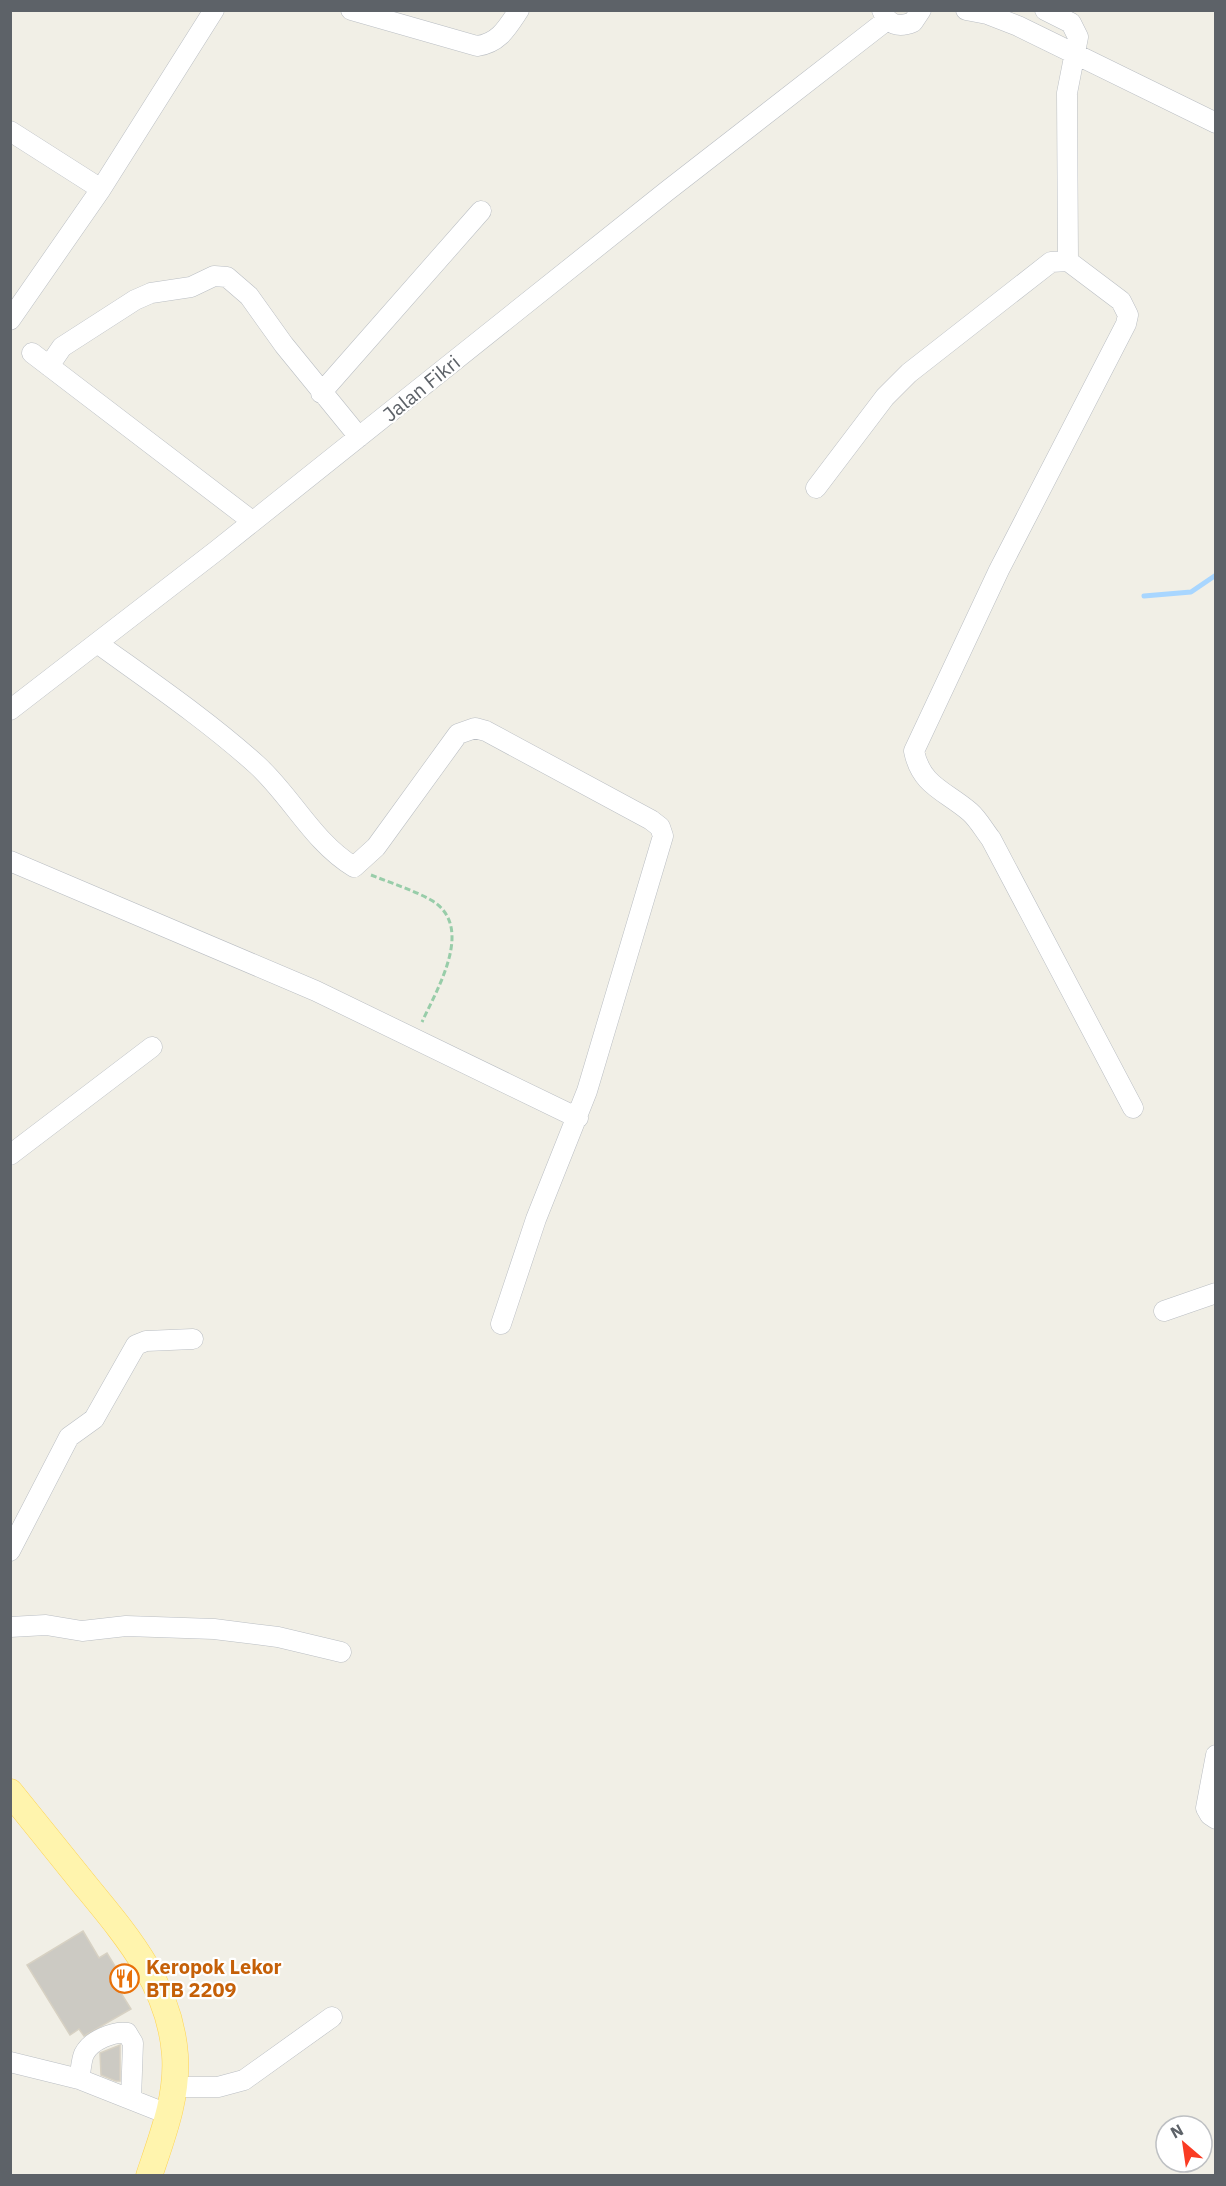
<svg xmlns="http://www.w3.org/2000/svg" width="1226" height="2186" font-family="'IBM Plex Sans',sans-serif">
<rect width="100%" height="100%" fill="#f1efe6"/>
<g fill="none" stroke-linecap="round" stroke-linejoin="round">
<path stroke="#a8d6ff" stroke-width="5" d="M 1144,596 L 1191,592 L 1216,575"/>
</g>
<path fill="#cccac3" stroke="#d7d1c3" stroke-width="1.5" d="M 83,1931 L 99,1958 L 107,1953 L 129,1989 L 121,1993 L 131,2009 L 84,2036 L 79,2029 L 70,2035 L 27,1965 Z
M 120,2045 L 120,2081 L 116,2081 L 101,2075 L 100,2053 Z"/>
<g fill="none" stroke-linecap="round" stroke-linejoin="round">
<defs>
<path id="minor" d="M 351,10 L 477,46 C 499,43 507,28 519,10
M 882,10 C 887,25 899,28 913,22 L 921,10
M 966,10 L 987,14 L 1018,26 L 1216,123
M 1045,10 L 1071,23 L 1078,37 L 1067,93 L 1068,261 L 1121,301 L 1128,315 L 1126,324 L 999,570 L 914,751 C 921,786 946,791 970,812 C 978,819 984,830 991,839 L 1133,1108
M 10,131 L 101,189
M 10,320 L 101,189 L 214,10
M 32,353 L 252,521
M 49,366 L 62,347 L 135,300 L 151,293 L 191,287 L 214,276 L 227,277 L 249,296 L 284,345 L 359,437
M 321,393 L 481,211
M 816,488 L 885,397 L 909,373 L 1051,262 L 1068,261
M 97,643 C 151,682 207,720 257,765 C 292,797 313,842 354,867 L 376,847 L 458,734 L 475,728 L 486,731 L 651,820 L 660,827 L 663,836 L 587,1091 L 536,1219 L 501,1324
M 10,710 L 216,551 L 667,191 L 887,20
M 10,861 L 316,991 L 578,1118
M 10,1155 L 152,1047
M 1164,1311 L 1216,1293
M 10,1551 L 69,1437 L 94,1419 L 136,1345 L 146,1341 L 193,1339
M 10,1627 L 46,1625 L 82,1631 L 126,1626 L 214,1629 L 278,1637 L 341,1652
M 1216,1755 L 1206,1808 L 1210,1815 L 1216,1819
M 10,2062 L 79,2079 L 170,2115
M 79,2079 C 81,2071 81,2061 84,2054 C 91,2040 114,2031 127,2033 L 133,2043 L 131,2099
M 172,2087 L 218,2087 L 244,2080 L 332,2017"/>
<path id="major" d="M 10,1792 C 35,1823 60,1854 85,1885 C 127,1936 170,1986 175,2055 C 178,2097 162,2137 149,2176"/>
</defs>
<use href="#minor" stroke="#babec3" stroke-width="21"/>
<use href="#major" stroke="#ffd451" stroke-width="27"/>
<path stroke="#98cda9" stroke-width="3" stroke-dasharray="6 3" stroke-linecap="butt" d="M 371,875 C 391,883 413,890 431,900 C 476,926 437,989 422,1022"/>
<use href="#minor" stroke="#fff" stroke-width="20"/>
<use href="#major" stroke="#fff4ad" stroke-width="26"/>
</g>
<defs>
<symbol id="restaurant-ring" viewBox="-11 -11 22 22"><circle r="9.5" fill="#fff" stroke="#e8710a" stroke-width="1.5"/><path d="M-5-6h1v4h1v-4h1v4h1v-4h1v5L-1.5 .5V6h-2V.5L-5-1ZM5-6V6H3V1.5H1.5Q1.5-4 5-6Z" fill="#e8710a"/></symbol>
</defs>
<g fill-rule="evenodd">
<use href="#restaurant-ring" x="108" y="1962" width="33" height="33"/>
</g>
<g text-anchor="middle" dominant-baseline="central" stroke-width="4.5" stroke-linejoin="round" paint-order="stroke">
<g font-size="20" fill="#5d6268" stroke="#fff">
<text transform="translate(421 388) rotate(-39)">Jalan Fikri</text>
</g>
<g font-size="20" font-weight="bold" fill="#c56008" stroke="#fff" text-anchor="start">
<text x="146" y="1966">Keropok Lekor<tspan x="146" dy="23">BTB 2209</tspan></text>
</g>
</g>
<rect width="1226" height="2186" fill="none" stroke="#5d6268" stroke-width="24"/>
<g transform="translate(1184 2144) rotate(331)"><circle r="28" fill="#ffffff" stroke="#bec0c3" stroke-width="1.5"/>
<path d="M0-4.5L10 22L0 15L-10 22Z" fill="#fa3b23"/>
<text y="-9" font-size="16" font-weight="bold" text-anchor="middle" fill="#5d6268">N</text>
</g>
</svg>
